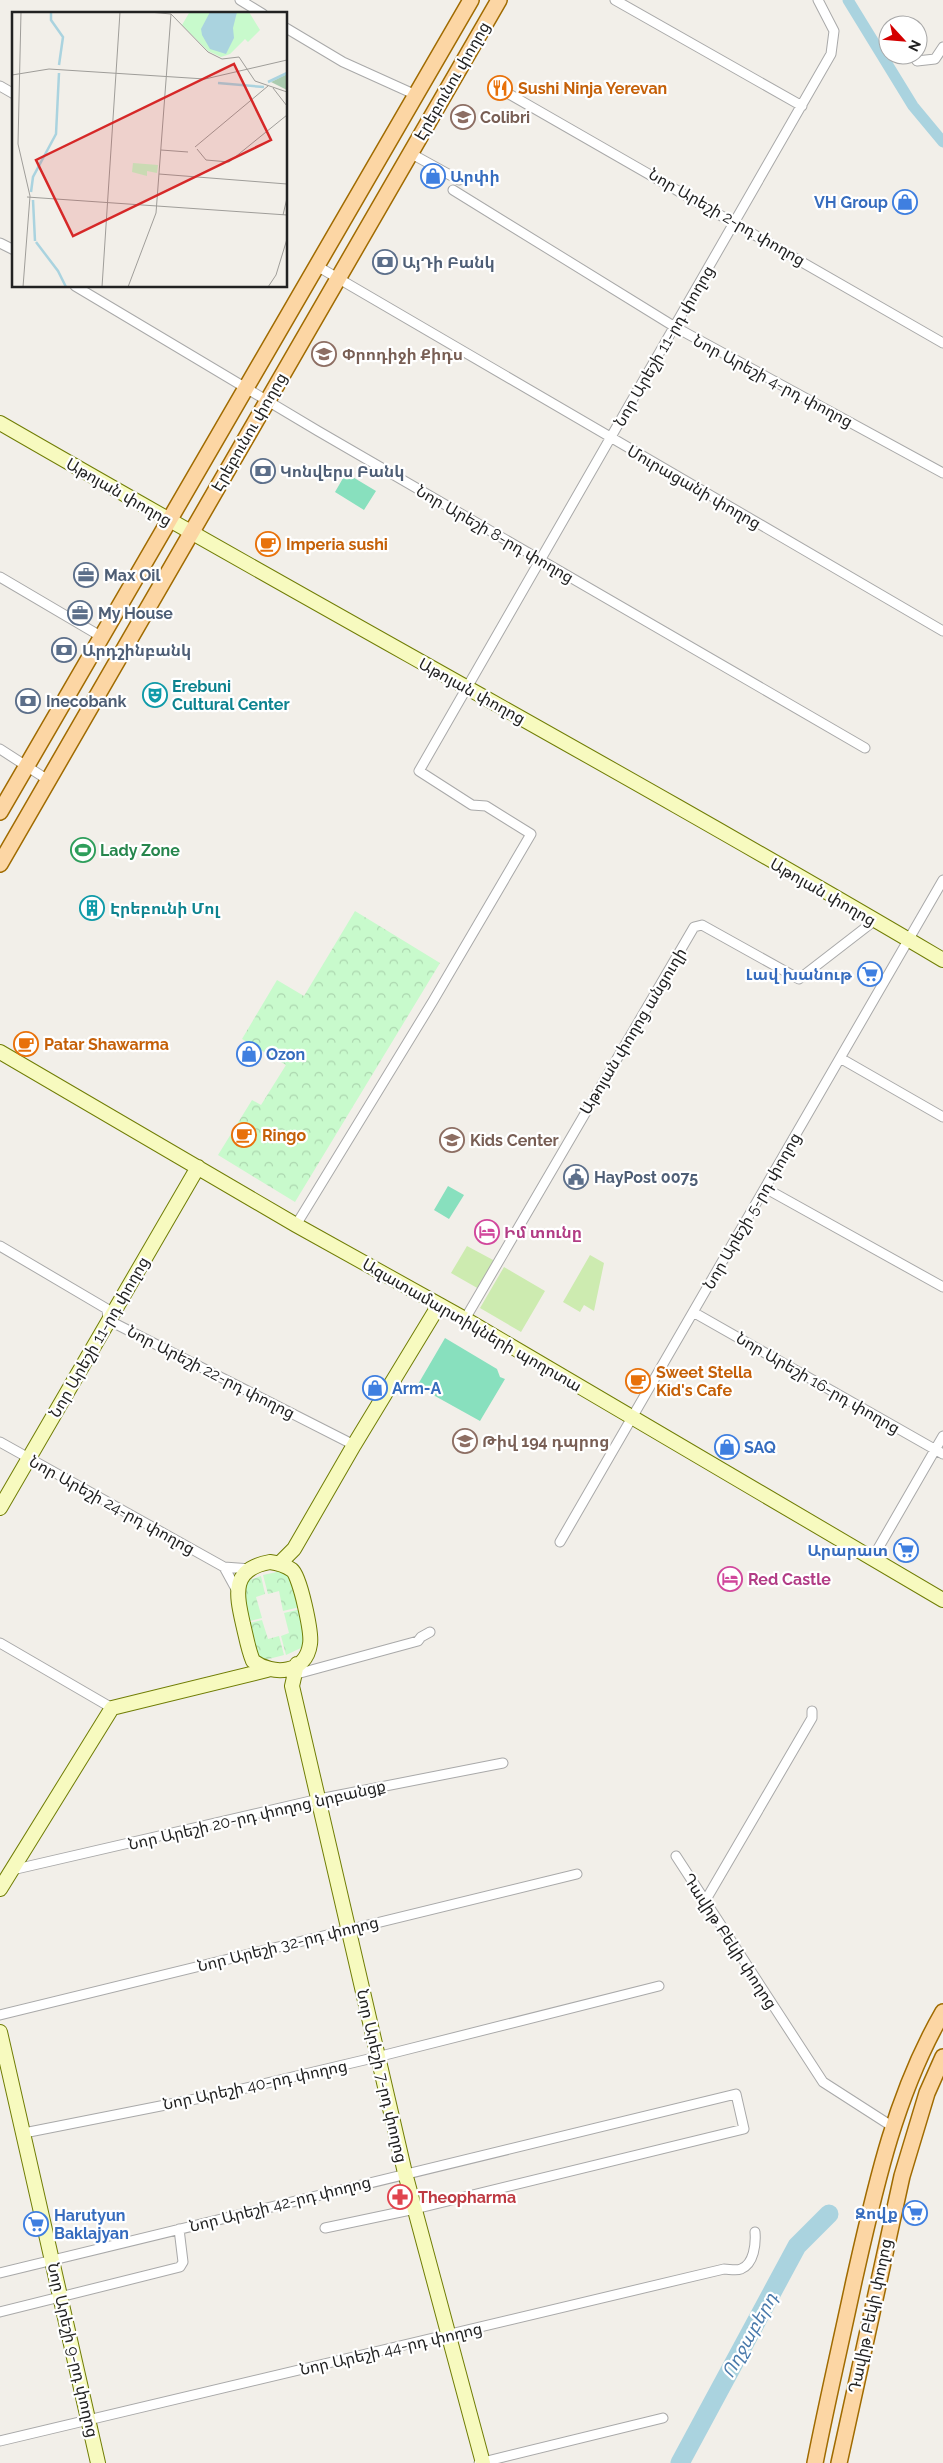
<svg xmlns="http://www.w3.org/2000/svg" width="943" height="2463" font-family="Raleway,'Noto Sans Armenian',sans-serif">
<defs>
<pattern id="park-crowns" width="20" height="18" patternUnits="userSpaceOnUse" patternTransform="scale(1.25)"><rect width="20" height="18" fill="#c8facc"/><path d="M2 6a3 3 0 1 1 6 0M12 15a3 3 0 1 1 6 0" fill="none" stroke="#acd6af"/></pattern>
</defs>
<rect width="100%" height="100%" fill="#f2efe9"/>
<path fill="#cdebb0" d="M 467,1246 L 495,1261 L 479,1289 L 451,1273 Z
M 590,1255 L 604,1263 L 594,1311 L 584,1305 L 580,1312 L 563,1302 Z
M 504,1267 L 545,1291 L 521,1332 L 480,1308 Z"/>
<path fill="url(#park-crowns)" d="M 355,911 L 440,963 L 295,1202 L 218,1155 L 252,1100 L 261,1105 L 286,1065 L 242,1039 L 277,980 L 304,996 Z
M 281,1571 L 291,1576 L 300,1607 L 283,1611 L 279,1591 L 268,1594 L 263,1575 Z
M 261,1576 L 265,1594 L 256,1597 L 262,1618 L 246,1622 L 242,1588 L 247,1581 Z
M 301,1609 L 306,1640 L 303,1647 L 286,1655 L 281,1636 L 289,1633 L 284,1613 Z
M 262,1620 L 268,1639 L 279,1636 L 284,1655 L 265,1660 L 257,1655 L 246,1624 Z"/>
<path fill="#88e0be" d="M 346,473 L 376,491 L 364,510 L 335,492 Z
M 448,1186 L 464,1195 L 449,1219 L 434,1210 Z
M 445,1338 L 497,1369 L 500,1377 L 505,1379 L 480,1421 L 417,1386 Z"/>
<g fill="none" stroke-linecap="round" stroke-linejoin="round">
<path stroke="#aad3df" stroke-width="11" d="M 848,0 L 913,106 L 943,142"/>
<path stroke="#aad3df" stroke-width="19" d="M 680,2463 L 797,2246 L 829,2214"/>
<defs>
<path id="street" d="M 240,0 L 263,14
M 615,0 L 802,106
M 286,28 L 343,62 L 416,95
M 913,55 L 917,61 L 935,59 L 943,47
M 0,86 L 14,94
M 509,94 L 943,343
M 410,153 L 459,180
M 453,190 L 675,327 L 943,473
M 0,243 L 14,250
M 317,266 L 943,631
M 75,286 L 318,431 L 865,748
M 0,577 L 102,637
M 0,749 L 48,780
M 840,1058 L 943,1117
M 765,1188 L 943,1287
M 296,1225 L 433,1001 L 531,834 L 486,806 L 472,805 L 419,771 L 831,54 L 834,31 L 818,0
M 0,1246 L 107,1309 L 108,1320 L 354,1445
M 693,1312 L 943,1454
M 465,1319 L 694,927 L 702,925 L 799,979 L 874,921
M 0,1442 L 224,1567 L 251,1569
M 560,1542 L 943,880
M 872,1559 L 943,1436
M 224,1567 L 236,1589
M 0,1643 L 112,1708
M 293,1675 L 418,1641 L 421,1637 L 430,1632
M 676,1856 L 823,2082 L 893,2127
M 12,1870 L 319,1799 L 503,1763
M 704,1903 L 812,1718 L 812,1711
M 0,2015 L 577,1874
M 24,2133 L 221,2094 L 377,2057 L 659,1986
M 0,2273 L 736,2094 L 744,2129 L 415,2209 L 325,2228
M 0,2312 L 180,2267 L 183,2262 L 179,2229
M 0,2441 L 724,2269 C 729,2269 736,2271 741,2269 C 754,2264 756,2244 755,2232
M 479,2463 L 663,2418"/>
<path id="secondary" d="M 0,423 C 313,604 631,776 943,960
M 0,1052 L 296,1225 L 465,1319 L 943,1600
M 0,1508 L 198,1167
M 270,1562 C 278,1563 285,1565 292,1570 C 300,1576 312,1633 310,1644 C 306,1674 273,1676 253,1661 C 248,1649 246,1636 243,1624 C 236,1593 231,1569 270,1562 Z
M 279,1564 L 294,1549 L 354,1445 L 439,1305
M 297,1664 L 292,1686 L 405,2173 L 483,2463
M 0,1889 L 112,1708 L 267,1670
M 0,2032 L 98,2463"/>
<path id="primary" d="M 0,812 L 471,0
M 0,864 L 499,0
M 815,2463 C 827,2402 841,2342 854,2281 C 875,2188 895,2095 943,2012
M 839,2463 L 902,2176 L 927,2093 L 943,2057"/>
</defs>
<use href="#street" stroke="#a9a9a9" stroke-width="11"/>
<use href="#secondary" stroke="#707d05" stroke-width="16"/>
<use href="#primary" stroke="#a06b00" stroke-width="18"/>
<use href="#street" stroke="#fff" stroke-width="9"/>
<use href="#secondary" stroke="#f7fabf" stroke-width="14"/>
<use href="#primary" stroke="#fcd6a4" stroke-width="15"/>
</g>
<defs>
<symbol id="restaurant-ring" viewBox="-11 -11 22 22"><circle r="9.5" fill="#fff" stroke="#e8710a" stroke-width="1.5"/><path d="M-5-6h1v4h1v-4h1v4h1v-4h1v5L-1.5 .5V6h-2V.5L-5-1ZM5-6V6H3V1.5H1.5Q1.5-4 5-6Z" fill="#e8710a"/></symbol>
<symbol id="school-ring" viewBox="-11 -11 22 22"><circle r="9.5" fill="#fff" stroke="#8d6e63" stroke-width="1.5"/><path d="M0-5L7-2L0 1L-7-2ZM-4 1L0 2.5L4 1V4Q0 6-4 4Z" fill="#8d6e63"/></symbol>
<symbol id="shop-ring" viewBox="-11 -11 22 22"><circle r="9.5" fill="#fff" stroke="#3f7fe0" stroke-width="1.5"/><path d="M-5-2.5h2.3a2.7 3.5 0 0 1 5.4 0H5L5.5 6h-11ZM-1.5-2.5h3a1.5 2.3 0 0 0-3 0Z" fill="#3f7fe0"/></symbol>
<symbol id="bank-ring" viewBox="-11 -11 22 22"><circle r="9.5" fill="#fff" stroke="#5c6f8a" stroke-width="1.5"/><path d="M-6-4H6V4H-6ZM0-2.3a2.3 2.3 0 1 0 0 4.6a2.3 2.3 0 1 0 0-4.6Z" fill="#5c6f8a"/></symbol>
<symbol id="cafe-ring" viewBox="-11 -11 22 22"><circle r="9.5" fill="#fff" stroke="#e8710a" stroke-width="1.5"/><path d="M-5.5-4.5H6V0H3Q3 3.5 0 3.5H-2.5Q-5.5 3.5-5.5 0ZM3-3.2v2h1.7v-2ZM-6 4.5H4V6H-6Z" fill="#e8710a"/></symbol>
<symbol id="office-ring" viewBox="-11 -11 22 22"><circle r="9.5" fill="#fff" stroke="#5c6f8a" stroke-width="1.5"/><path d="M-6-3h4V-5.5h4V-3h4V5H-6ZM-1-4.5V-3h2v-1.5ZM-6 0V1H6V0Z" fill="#5c6f8a"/></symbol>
<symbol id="theatre-ring" viewBox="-11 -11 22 22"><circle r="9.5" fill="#fff" stroke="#0f9aa8" stroke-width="1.5"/><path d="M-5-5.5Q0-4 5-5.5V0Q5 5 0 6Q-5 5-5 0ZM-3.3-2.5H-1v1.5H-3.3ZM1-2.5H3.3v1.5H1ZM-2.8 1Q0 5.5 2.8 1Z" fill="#0f9aa8"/></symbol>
<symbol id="stadium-ring" viewBox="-11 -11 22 22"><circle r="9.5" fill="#fff" stroke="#2e9e5b" stroke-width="1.5"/><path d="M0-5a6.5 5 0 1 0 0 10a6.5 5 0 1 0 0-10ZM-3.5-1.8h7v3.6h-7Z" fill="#2e9e5b"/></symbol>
<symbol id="building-ring" viewBox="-11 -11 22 22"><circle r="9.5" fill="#fff" stroke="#0f9aa8" stroke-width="1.5"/><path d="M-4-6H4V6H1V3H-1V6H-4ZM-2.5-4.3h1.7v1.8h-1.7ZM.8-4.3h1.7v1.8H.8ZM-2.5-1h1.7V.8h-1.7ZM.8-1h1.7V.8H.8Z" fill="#0f9aa8"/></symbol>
<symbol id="supermarket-ring" viewBox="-11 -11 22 22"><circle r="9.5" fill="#fff" stroke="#3f7fe0" stroke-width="1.5"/><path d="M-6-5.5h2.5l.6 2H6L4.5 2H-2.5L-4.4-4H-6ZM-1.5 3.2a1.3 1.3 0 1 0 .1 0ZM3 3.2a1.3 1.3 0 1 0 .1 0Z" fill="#3f7fe0"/></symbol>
<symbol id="civic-ring" viewBox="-11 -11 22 22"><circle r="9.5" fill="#fff" stroke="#5c6f8a" stroke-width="1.5"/><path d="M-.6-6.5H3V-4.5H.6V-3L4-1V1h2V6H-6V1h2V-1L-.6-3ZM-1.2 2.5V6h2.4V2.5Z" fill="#5c6f8a"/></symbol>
<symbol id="hotel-ring" viewBox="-11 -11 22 22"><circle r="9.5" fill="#fff" stroke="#d1479c" stroke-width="1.5"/><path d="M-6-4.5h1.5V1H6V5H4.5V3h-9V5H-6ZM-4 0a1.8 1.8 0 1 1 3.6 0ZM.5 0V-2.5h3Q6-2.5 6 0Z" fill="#d1479c"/></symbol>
<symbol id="pharmacy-ring" viewBox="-11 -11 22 22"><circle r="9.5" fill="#fff" stroke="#e0444e" stroke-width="1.5"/><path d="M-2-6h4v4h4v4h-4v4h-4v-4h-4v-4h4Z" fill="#e0444e"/></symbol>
</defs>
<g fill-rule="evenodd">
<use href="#restaurant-ring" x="486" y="74" width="28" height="28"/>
<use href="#school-ring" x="449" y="103" width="28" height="28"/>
<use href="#shop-ring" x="419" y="162" width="28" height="28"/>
<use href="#shop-ring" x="891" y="188" width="28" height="28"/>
<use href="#bank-ring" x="371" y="248" width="28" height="28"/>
<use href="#school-ring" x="310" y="340" width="28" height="28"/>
<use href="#bank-ring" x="249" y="457" width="28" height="28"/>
<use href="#cafe-ring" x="254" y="530" width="28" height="28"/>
<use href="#office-ring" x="72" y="561" width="28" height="28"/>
<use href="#office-ring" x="66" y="599" width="28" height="28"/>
<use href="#bank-ring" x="50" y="636" width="28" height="28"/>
<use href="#theatre-ring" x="141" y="681" width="28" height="28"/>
<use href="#bank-ring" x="14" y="687" width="28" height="28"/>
<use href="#stadium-ring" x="69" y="836" width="28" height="28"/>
<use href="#building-ring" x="78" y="894" width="28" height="28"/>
<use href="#supermarket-ring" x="856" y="960" width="28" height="28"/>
<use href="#cafe-ring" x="12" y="1030" width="28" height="28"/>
<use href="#shop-ring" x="235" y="1040" width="28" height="28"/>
<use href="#cafe-ring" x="230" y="1121" width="28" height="28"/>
<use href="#school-ring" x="438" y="1126" width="28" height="28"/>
<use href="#civic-ring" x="562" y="1163" width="28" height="28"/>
<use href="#hotel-ring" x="473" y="1218" width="28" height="28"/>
<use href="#cafe-ring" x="624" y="1367" width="28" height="28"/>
<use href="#shop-ring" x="361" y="1374" width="28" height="28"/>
<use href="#school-ring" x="451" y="1427" width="28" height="28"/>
<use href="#shop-ring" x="713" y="1433" width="28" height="28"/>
<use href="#supermarket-ring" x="892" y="1536" width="28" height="28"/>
<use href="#hotel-ring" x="716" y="1565" width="28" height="28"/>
<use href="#pharmacy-ring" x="386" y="2183" width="28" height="28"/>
<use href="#supermarket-ring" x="901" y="2199" width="28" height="28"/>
<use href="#supermarket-ring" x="22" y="2210" width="28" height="28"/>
</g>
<g text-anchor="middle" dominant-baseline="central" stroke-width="4.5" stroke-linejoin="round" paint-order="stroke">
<g font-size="16" fill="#222" stroke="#fff">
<text transform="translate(452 81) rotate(-60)">Էրեբունու փողոց</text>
<text transform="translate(727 217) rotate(30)">Նոր Արեշի 2-րդ փողոց</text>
<text transform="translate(664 346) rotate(-60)">Նոր Արեշի 11-րդ փողոց</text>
<text transform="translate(773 381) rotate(28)">Նոր Արեշի 4-րդ փողոց</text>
<text transform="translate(249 432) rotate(-60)">Էրեբունու փողոց</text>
<text transform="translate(694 487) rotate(30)">Մուրացանի փողոց</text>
<text transform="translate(119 492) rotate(30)">Աթոյան փողոց</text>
<text transform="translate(495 534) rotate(30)">Նոր Արեշի 8-րդ փողոց</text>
<text transform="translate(472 691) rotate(29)">Աթոյան փողոց</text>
<text transform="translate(823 892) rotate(30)">Աթոյան փողոց</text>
<text transform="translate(633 1031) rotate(-59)">Աթոյան փողոց անցուղի</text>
<text transform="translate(752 1211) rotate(-60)">Նոր Արեշի 5-րդ փողոց</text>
<text transform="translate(472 1325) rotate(30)">Ազատամարտիկների պողոտա</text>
<text transform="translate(99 1337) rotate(-60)">Նոր Արեշի 11-րդ փողոց</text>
<text transform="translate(211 1372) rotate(27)">Նոր Արեշի 22-րդ փողոց</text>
<text transform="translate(818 1383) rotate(30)">Նոր Արեշի 16-րդ փողոց</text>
<text transform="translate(112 1505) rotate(29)">Նոր Արեշի 24-րդ փողոց</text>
<text transform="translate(257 1815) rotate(-13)">Նոր Արեշի 20-րդ փողոց նրբանցք</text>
<text transform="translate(730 1941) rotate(57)">Դավիթ Բեկի փողոց</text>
<text transform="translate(288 1944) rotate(-14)">Նոր Արեշի 32-րդ փողոց</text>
<text transform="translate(382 2076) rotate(77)">Նոր Արեշի 7-րդ փողոց</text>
<text transform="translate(255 2085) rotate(-12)">Նոր Արեշի 40-րդ փողոց</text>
<text transform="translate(280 2204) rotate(-14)">Նոր Արեշի 42-րդ փողոց</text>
<text transform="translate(870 2316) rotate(-78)">Դավիթ Բեկի փողոց</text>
<text transform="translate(391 2349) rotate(-13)">Նոր Արեշի 44-րդ փողոց</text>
<text transform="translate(73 2350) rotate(77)">Նոր Արեշի 9-րդ փողոց</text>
</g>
<g font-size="16" font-weight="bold" fill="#c56008" stroke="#fff" text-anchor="start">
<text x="518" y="88">Sushi Ninja Yerevan</text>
<text x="286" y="544">Imperia sushi</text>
<text x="44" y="1044">Patar Shawarma</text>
<text x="262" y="1135">Ringo</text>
<text x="656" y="1372">Sweet Stella<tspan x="656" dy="18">Kid's Cafe</tspan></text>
</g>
<g font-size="16" font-weight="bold" fill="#785e54" stroke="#fff" text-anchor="start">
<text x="480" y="117">Colibri</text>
<text x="342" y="354">Փրոդիջի Քիդս</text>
<text x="470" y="1140">Kids Center</text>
<text x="482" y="1441">Թիվ 194 դպրոց</text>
</g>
<g font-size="16" font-weight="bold" fill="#366cbe" stroke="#fff" text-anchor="start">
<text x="450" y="176">Արփի</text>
<text x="888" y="202" text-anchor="end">VH Group</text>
<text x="852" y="974" text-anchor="end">Լավ խանութ</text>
<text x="266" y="1054">Ozon</text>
<text x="392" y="1388">Arm-A</text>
<text x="744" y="1447">SAQ</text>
<text x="888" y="1550" text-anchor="end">Արարատ</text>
<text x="898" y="2213" text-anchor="end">Զովք</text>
<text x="54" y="2215">Harutyun<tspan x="54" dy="18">Baklajyan</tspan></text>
</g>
<g font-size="16" font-weight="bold" fill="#4e5e75" stroke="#fff" text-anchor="start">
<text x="402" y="262">ԱյԴի Բանկ</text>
<text x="280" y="471">Կոնվերս Բանկ</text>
<text x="104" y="575">Max Oil</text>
<text x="98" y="613">My House</text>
<text x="82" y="650">Արդշինբանկ</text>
<text x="46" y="701">Inecobank</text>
<text x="594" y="1177">HayPost 0075</text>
</g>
<g font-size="16" font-weight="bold" fill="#0d838f" stroke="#fff" text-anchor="start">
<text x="172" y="686">Erebuni<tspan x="172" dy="18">Cultural Center</tspan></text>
<text x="110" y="908">Էրեբունի Մոլ</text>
</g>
<g font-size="16" font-weight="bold" fill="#27864d" stroke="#fff" text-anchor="start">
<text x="100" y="850">Lady Zone</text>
</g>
<g font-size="16" font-weight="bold" fill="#b23c85" stroke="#fff" text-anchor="start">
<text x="504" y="1232">Իմ տունը</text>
<text x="748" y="1579">Red Castle</text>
</g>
<g font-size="16" font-weight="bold" fill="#be3a42" stroke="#fff" text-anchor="start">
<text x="418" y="2197">Theopharma</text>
</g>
<g font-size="18" font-style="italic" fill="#4a7aab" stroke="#fff">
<text transform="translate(749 2335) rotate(-61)">Ողջաբերդ</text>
</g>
</g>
<g transform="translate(12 12)">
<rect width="275" height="275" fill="#f2efe9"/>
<path d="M 275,62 L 275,78 L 259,70 Z" fill="#aacbaf"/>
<path d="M 237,0 L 248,18 L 236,30 L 233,27 L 218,42 L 209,45 L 196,39 L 170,13 L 177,1 ZM 121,151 L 146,153 L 145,161 L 135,159 L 135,164 L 120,160 Z" fill="#c8facc"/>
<path d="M 198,0 L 225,0 L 221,16 L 222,26 L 214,42 L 198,37 L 190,23 L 189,17 Z" fill="#aad3df"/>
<path fill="none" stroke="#aad3df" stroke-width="2.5" d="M 39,0 L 39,8 L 51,25 L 47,53M 256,70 L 275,61M 206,71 L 252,75M 19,180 L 21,165 L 44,122 L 47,61M 21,188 L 23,229M 24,230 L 46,259 L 54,275"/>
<path fill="none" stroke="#9f9d99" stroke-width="1" d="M 9,0 L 6,132 L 18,184 L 11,275M 137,0 L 159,2 L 196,40 L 210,47 L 227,45 L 243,69 L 275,80M 0,63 L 37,57 L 193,67 L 275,48M 261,76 L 275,94M 183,135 L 256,74M 185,137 L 194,148 L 217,150 L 275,103M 149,138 L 176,140M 147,162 L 275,172M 15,185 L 275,203M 271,203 L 275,186M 90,275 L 108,0M 116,275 L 144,201 L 159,2M 256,275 L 264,263 L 275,227"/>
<path fill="#d62828" fill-opacity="0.15" stroke="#d62828" stroke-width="2.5" d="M 222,52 L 259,128 L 61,224 L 24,148 Z"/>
<rect width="275" height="275" fill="none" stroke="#222" stroke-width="2.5"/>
</g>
<g transform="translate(903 40) rotate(116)"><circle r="24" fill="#ffffff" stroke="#a7a7a7"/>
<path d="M0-4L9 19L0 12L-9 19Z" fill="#d40000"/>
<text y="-8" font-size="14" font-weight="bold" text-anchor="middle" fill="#222222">N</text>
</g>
</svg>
